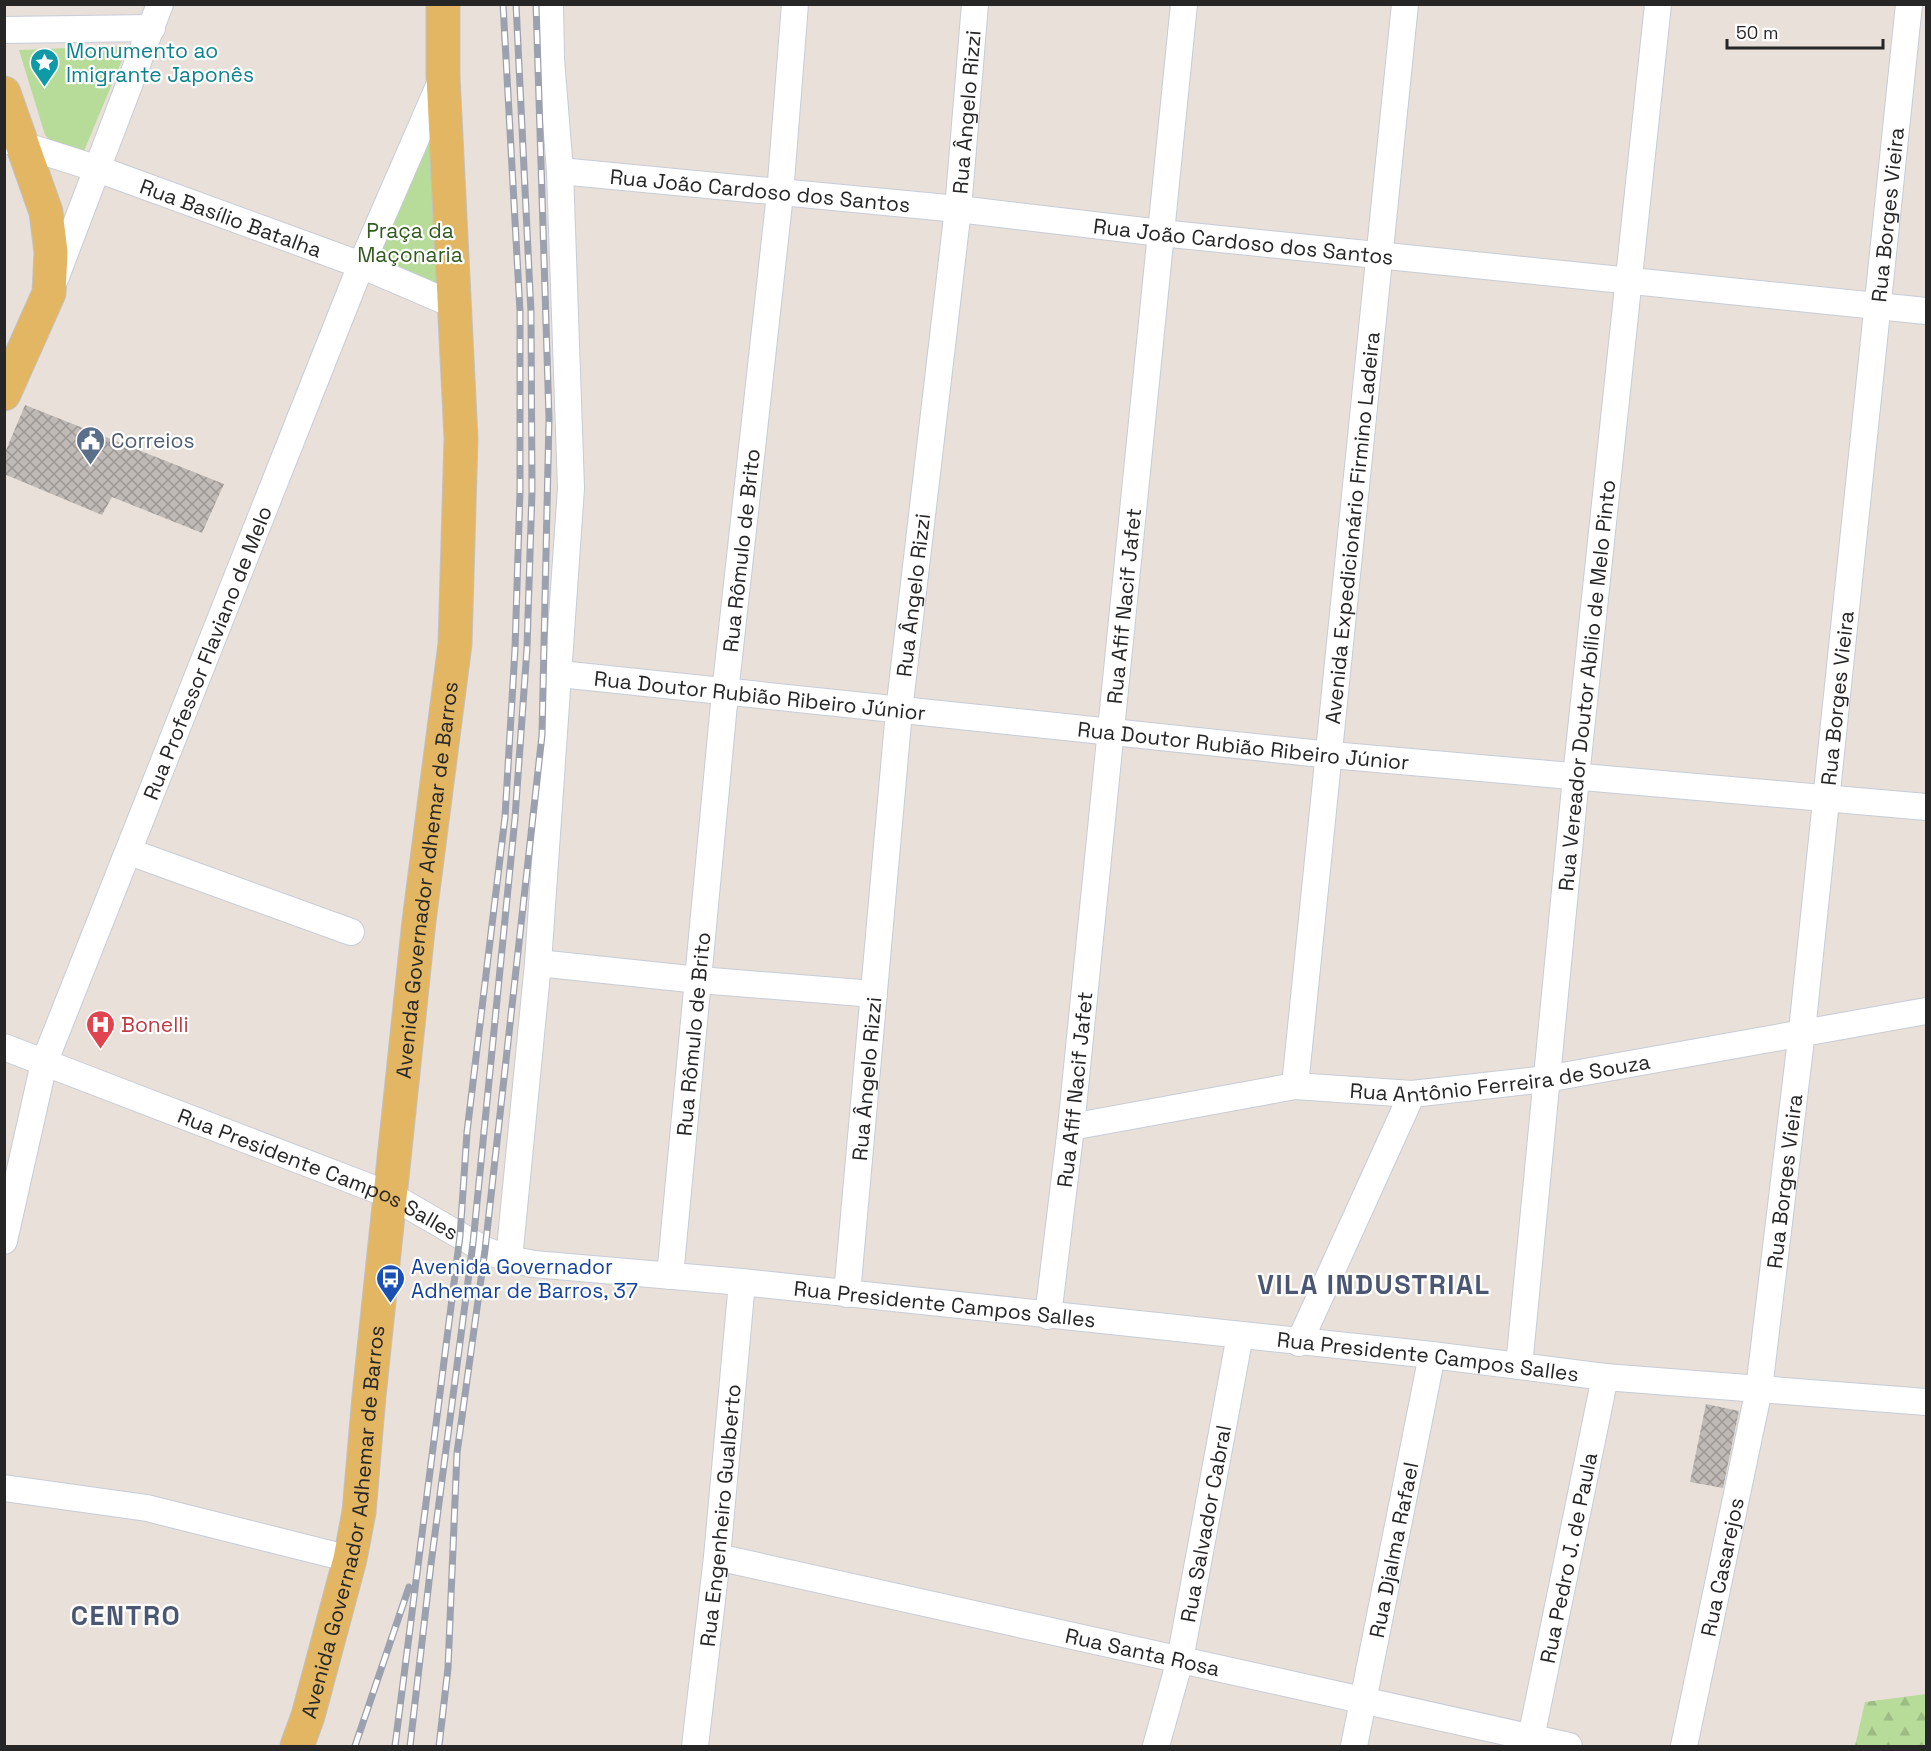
<svg xmlns="http://www.w3.org/2000/svg" width="1931" height="1751" font-family="'Space Grotesk',sans-serif">
<defs>
<pattern id="forest-firs" width="22" height="20" patternUnits="userSpaceOnUse" patternTransform="scale(1.5)"><rect width="22" height="20" fill="#b7db99"/><path d="M5 1l3.5 6h-7zM16 11l3.5 6h-7z" fill="#9dbc84"/></pattern>
<pattern id="building-cross-hatch" width="8" height="8" patternUnits="userSpaceOnUse" patternTransform="scale(1.5)"><rect width="8" height="8" fill="#c0bab6"/><path d="M0 0l8 8M0 8l8-8" fill="none" stroke="#9c9794"/></pattern>
</defs>
<rect width="100%" height="100%" fill="#e8e0d9"/>
<path fill="#b7db99" d="M 120,46 L 122,60 L 84,151 L 57,147 L 45,135 L 19,50 Z
M 432,132 L 441,286 L 371,258 Z"/>
<path fill="url(#forest-firs)" d="M 1926,1694 L 1926,1746 L 1855,1746 L 1865,1702 Z"/>
<path fill="url(#building-cross-hatch)" d="M 25,405 L 224,484 L 202,533 L 112,497 L 102,515 L 4,474 L 4,455 Z
M 1706,1404 L 1739,1411 L 1723,1488 L 1690,1482 Z"/>
<g fill="none" stroke-linecap="round" stroke-linejoin="round">
<defs>
<g id="minor">
<path d="M 4,30 L 152,28"/>
<path id="s1" d="M 10,141 L 98,169 L 361,265 L 454,305"/>
<path id="s2" d="M 560,171 L 958,209 L 1161,233 L 1926,311"/>
<path d="M 55,279 L 160,4"/>
<path id="s3" d="M 560,674 L 1331,755 L 1926,807"/>
<path d="M 130,852 L 351,932"/>
<path d="M 538,963 L 699,980 L 874,994"/>
<path id="s4" d="M 4,1047 L 390,1195 L 485,1250 L 509,1259 L 534,1264 L 742,1282 L 1432,1355 L 1605,1377 L 1926,1402"/>
<path id="s5" d="M 1295,1086 L 1405,4"/>
<path id="s6" d="M 1071,1127 L 1295,1086 L 1412,1094 L 1546,1079 L 1926,1011"/>
<path id="s7" d="M 4,1241 L 44,1063 L 361,265 L 442,79"/>
<path d="M 509,1259 L 538,963 L 571,488 L 560,171 L 551,59 L 550,4"/>
<path id="s8" d="M 670,1276 L 725,693 L 780,194 L 795,4"/>
<path id="s9" d="M 847,1294 L 899,711 L 958,209 L 975,4"/>
<path id="s10" d="M 1048,1316 L 1071,1127 L 1184,4"/>
<path d="M 1299,1343 L 1412,1094"/>
<path id="s11" d="M 1519,1366 L 1576,777 L 1658,4"/>
<path d="M 4,1488 L 147,1508 L 350,1559"/>
<path id="s12" d="M 717,1557 L 1569,1746"/>
<path id="s13" d="M 1531,1738 L 1605,1377"/>
<path id="s14" d="M 695,1746 L 717,1557 L 742,1282"/>
<path id="s15" d="M 1156,1746 L 1180,1660 L 1240,1335"/>
<path id="s16" d="M 1354,1746 L 1432,1355"/>
<path id="s17" d="M 1684,1746 L 1759,1389 L 1802,1031 L 1909,4"/>
</g>
<g id="major">
<path d="M 4,93 L 46,212 L 51,252 L 49,293 L 4,394"/>
<path id="s18" d="M 297,1746 L 308,1716 L 350,1559 L 359,1512 L 369,1396 L 419,921 L 455,644 L 461,438 L 443,76 L 443,4"/>
</g>
</defs>
<use href="#minor" stroke="#c7ccd7" stroke-width="28"/>
<use href="#major" stroke="#c2c2c2" stroke-width="35"/>
<use href="#minor" stroke="#fff" stroke-width="26"/>
<use href="#major" stroke="#e3b663" stroke-width="33"/>
<defs>
<path id="rail" d="M 355,1746 L 409,1587
M 395,1746 L 460,1236 L 467,1132 L 505,817 L 515,649 L 520,490 L 520,311 L 503,4
M 410,1746 L 431,1564 L 473,1243 L 515,818 L 527,648 L 532,491 L 531,312 L 516,4
M 439,1746 L 448,1668 L 457,1453 L 485,1250 L 542,735 L 549,418 L 536,4"/>
</defs>
<use href="#rail" stroke="#9ca1af" stroke-width="7"/>
<use href="#rail" stroke="#fff" stroke-width="4.5" stroke-dasharray="14" stroke-linecap="butt"/>
</g>
<defs>
<symbol id="sight-pin" viewBox="-11 -11 22 30"><path d="M0 17L-7.5 6A9.5 9.5 0 1 1 7.5 6Z" fill="#0f9aa8" stroke="#fff"/><path d="M0-6L1.8-2.2L6-1.7L2.9 1.2L3.7 5.4L0 3.3L-3.7 5.4L-2.9 1.2L-6-1.7L-1.8-2.2Z" fill="#fff"/></symbol>
<symbol id="civic-pin" viewBox="-11 -11 22 30"><path d="M0 17L-7.5 6A9.5 9.5 0 1 1 7.5 6Z" fill="#5c6f8a" stroke="#fff"/><path d="M-.6-6.5H3V-4.5H.6V-3L4-1V1h2V6H-6V1h2V-1L-.6-3ZM-1.2 2.5V6h2.4V2.5Z" fill="#fff"/></symbol>
<symbol id="hospital-pin" viewBox="-11 -11 22 30"><path d="M0 17L-7.5 6A9.5 9.5 0 1 1 7.5 6Z" fill="#e0444e" stroke="#fff"/><path d="M-5-5h3v3.5h4V-5h3V5h-3V1.5h-4V5h-3Z" fill="#fff"/></symbol>
<symbol id="bus-pin" viewBox="-11 -11 22 30"><path d="M0 17L-7.5 6A9.5 9.5 0 1 1 7.5 6Z" fill="#1a4fb4" stroke="#fff"/><path d="M-5-6H5V4H4V6H2V4H-2V6H-4V4H-5ZM-3.5-4V0h7V-4ZM-3.5 1.2v1.5H-2V1.2ZM2 1.2v1.5H3.5V1.2Z" fill="#fff"/></symbol>
</defs>
<g fill-rule="evenodd">
<use href="#sight-pin" x="28" y="46" width="33" height="45"/>
<use href="#civic-pin" x="74" y="424" width="33" height="45"/>
<use href="#hospital-pin" x="84" y="1008" width="33" height="45"/>
<use href="#bus-pin" x="374" y="1262" width="33" height="45"/>
</g>
<g text-anchor="middle" dominant-baseline="central" stroke-width="4.5" stroke-linejoin="round" paint-order="stroke">
<g font-size="21" fill="#0d838f" stroke="#fff" text-anchor="start">
<text x="66" y="50">Monumento ao<tspan x="66" dy="24">Imigrante Japonês</tspan></text>
</g>
<g font-size="21" fill="#262626" stroke="#fff">
<text stroke="none"><textPath href="#s9" startOffset="1188">Rua Ângelo Rizzi</textPath></text>
<text stroke="none"><textPath href="#s2" startOffset="201">Rua João Cardoso dos Santos</textPath></text>
<text stroke="none"><textPath href="#s17" startOffset="1546">Rua Borges Vieira</textPath></text>
<text stroke="none"><textPath href="#s1" startOffset="234">Rua Basílio Batalha</textPath></text>
<text stroke="none"><textPath href="#s2" startOffset="687">Rua João Cardoso dos Santos</textPath></text>
<text stroke="none"><textPath href="#s5" startOffset="561">Avenida Expedicionário Firmino Ladeira</textPath></text>
<text stroke="none"><textPath href="#s8" startOffset="729">Rua Rômulo de Brito</textPath></text>
<text stroke="none"><textPath href="#s9" startOffset="702">Rua Ângelo Rizzi</textPath></text>
<text stroke="none"><textPath href="#s10" startOffset="714">Rua Afif Nacif Jafet</textPath></text>
<text stroke="none"><textPath href="#s7" startOffset="624">Rua Professor Flaviano de Melo</textPath></text>
<text stroke="none"><textPath href="#s11" startOffset="684">Rua Vereador Doutor Abílio de Melo Pinto</textPath></text>
<text stroke="none"><textPath href="#s3" startOffset="201">Rua Doutor Rubião Ribeiro Júnior</textPath></text>
<text stroke="none"><textPath href="#s17" startOffset="1060">Rua Borges Vieira</textPath></text>
<text stroke="none"><textPath href="#s3" startOffset="687">Rua Doutor Rubião Ribeiro Júnior</textPath></text>
<text stroke="none"><textPath href="#s18" startOffset="878">Avenida Governador Adhemar de Barros</textPath></text>
<text stroke="none"><textPath href="#s8" startOffset="243">Rua Rômulo de Brito</textPath></text>
<text stroke="none"><textPath href="#s6" startOffset="434">Rua Antônio Ferreira de Souza</textPath></text>
<text stroke="none"><textPath href="#s9" startOffset="216">Rua Ângelo Rizzi</textPath></text>
<text stroke="none"><textPath href="#s10" startOffset="228">Rua Afif Nacif Jafet</textPath></text>
<text stroke="none"><textPath href="#s4" startOffset="339">Rua Presidente Campos Salles</textPath></text>
<text stroke="none"><textPath href="#s17" startOffset="574">Rua Borges Vieira</textPath></text>
<text stroke="none"><textPath href="#s4" startOffset="987">Rua Presidente Campos Salles</textPath></text>
<text stroke="none"><textPath href="#s4" startOffset="1473">Rua Presidente Campos Salles</textPath></text>
<text stroke="none"><textPath href="#s14" startOffset="232">Rua Engenheiro Gualberto</textPath></text>
<text stroke="none"><textPath href="#s18" startOffset="230">Avenida Governador Adhemar de Barros</textPath></text>
<text stroke="none"><textPath href="#s15" startOffset="228">Rua Salvador Cabral</textPath></text>
<text stroke="none"><textPath href="#s16" startOffset="200">Rua Djalma Rafael</textPath></text>
<text stroke="none"><textPath href="#s13" startOffset="184">Rua Pedro J. de Paula</textPath></text>
<text stroke="none"><textPath href="#s17" startOffset="183">Rua Casarejos</textPath></text>
<text stroke="none"><textPath href="#s12" startOffset="436">Rua Santa Rosa</textPath></text>
</g>
<g font-size="21" fill="#325b1e" stroke="#fff">
<text x="410" y="230">Praça da<tspan x="410" dy="24">Maçonaria</tspan></text>
</g>
<g font-size="21" fill="#4e5e75" stroke="#fff" text-anchor="start">
<text x="111" y="440">Correios</text>
</g>
<g font-size="21" fill="#be3a42" stroke="#fff" text-anchor="start">
<text x="121" y="1024">Bonelli</text>
</g>
<g font-size="21" fill="#164399" stroke="#fff" text-anchor="start">
<text x="411" y="1266">Avenida Governador<tspan x="411" dy="24">Adhemar de Barros, 37</tspan></text>
</g>
<g font-size="27" font-weight="bold" letter-spacing="1.5" fill="#4b5772" stroke="#fff">
<text x="1374" y="1284">VILA INDUSTRIAL</text>
<text x="126" y="1615">CENTRO</text>
</g>
</g>
<rect width="1931" height="1751" fill="none" stroke="#262626" stroke-width="12"/>
<path d="M1727 39v9h156v-9" fill="none" stroke="#262626" stroke-width="3"/>
<text x="1736" y="39" font-size="18" fill="#262626" stroke="#ffffff" stroke-width="4.5" paint-order="stroke">50 m</text>
</svg>
